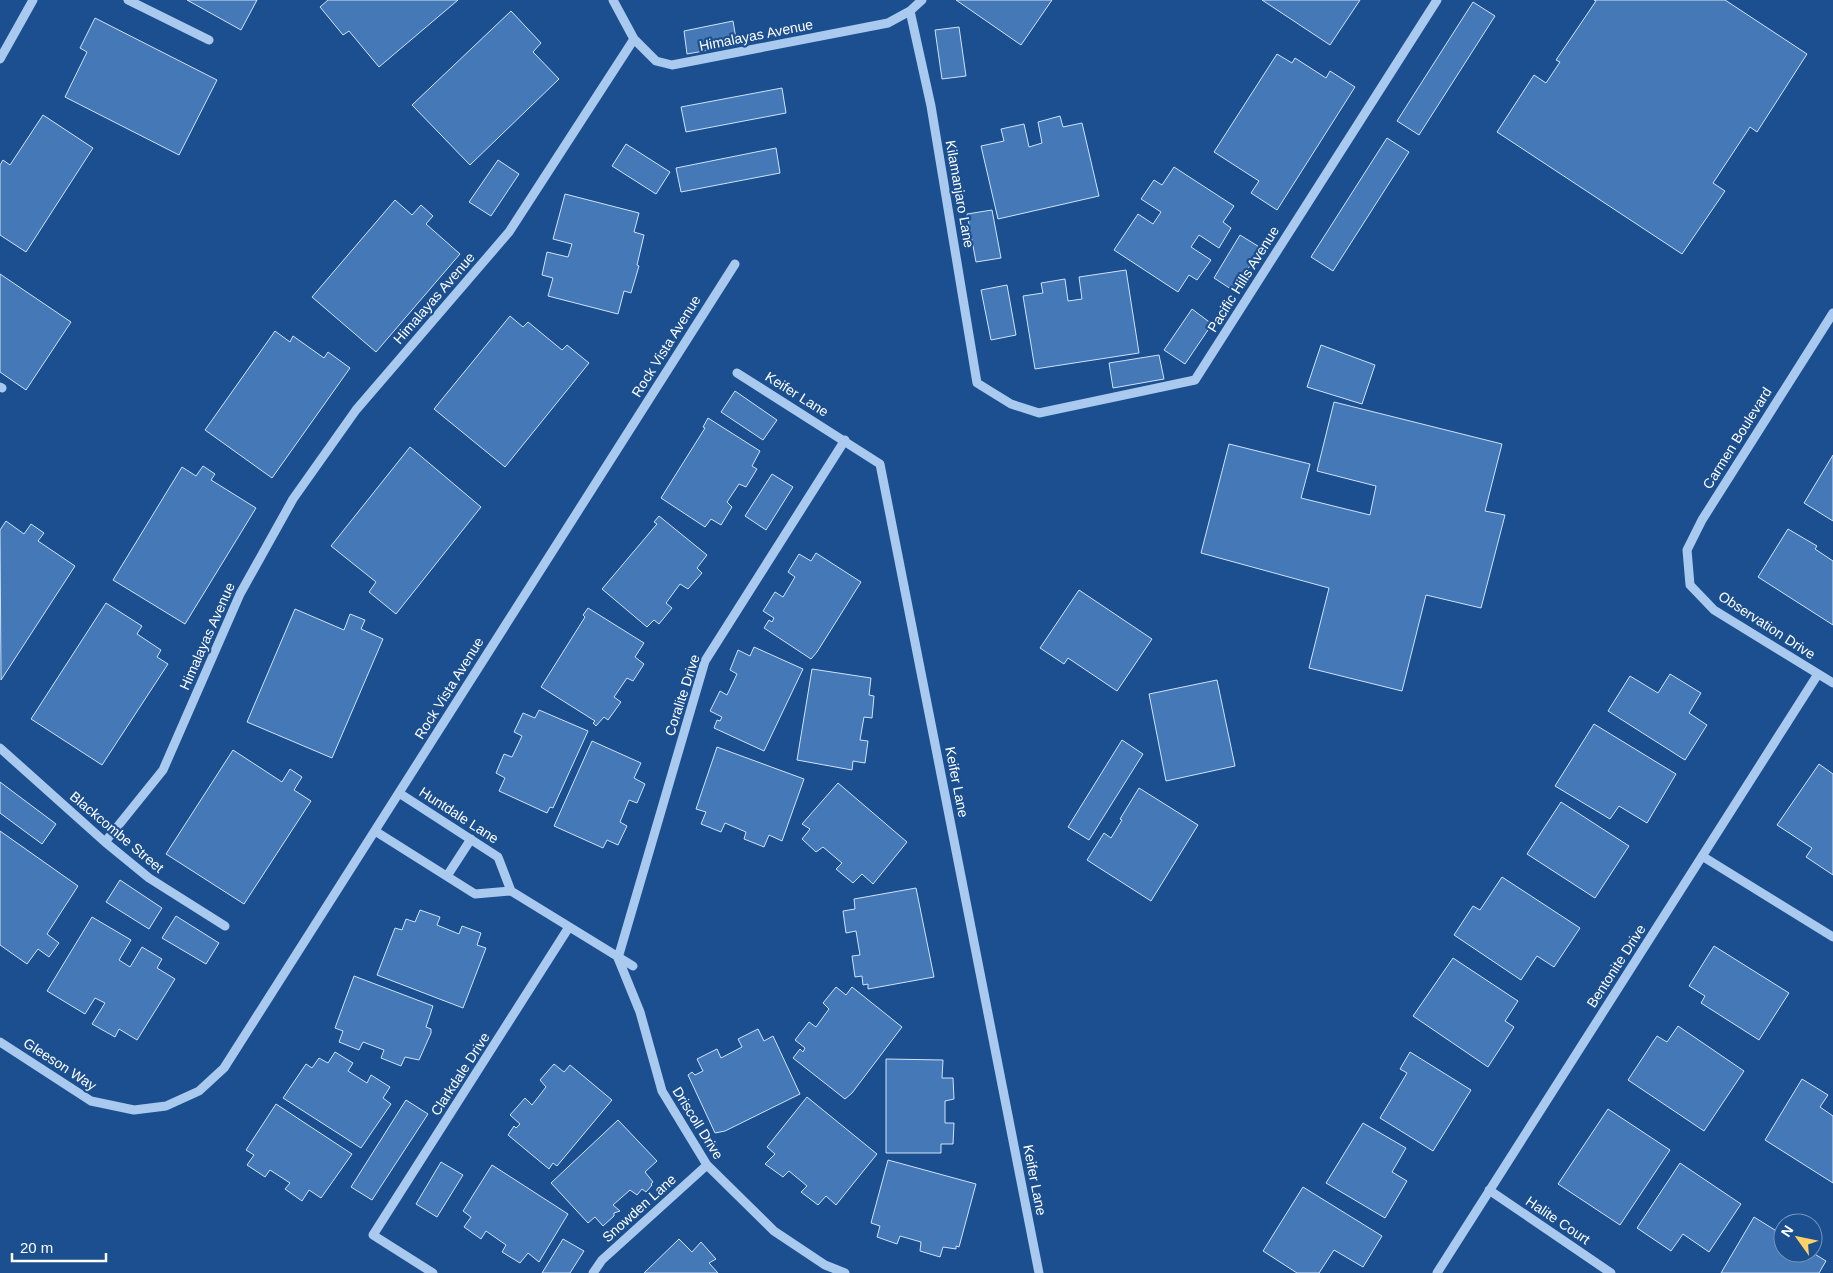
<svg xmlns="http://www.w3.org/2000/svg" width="1833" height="1273" font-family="Helvetica,sans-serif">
<rect width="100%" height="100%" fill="#1b4f8f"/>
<path fill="#4478b7" stroke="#cfe3fa" d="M 187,0 L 257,0 L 241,30 Z
M 328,0 L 458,0 L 379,67 L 349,31 L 343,35 L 320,7 Z
M 956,0 L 1052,0 L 1021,45 Z
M 1262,0 L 1360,0 L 1330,45 Z
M 1594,0 L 1725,0 L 1807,54 L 1757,132 L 1750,127 L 1713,183 L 1725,191 L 1682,254 L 1497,132 L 1534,75 L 1546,83 L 1560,62 L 1556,60 L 1596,1 Z
M 1473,2 L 1495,16 L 1419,135 L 1397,121 Z
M 511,11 L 541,43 L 533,52 L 559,79 L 470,165 L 412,105 Z
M 95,18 L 217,80 L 179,155 L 65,97 L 87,52 L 80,48 Z
M 733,21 L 737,45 L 687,54 L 684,31 Z
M 959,27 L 966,76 L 942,79 L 935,30 Z
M 1277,54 L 1292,63 L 1295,58 L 1326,78 L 1330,71 L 1355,87 L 1277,210 L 1251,193 L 1259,181 L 1214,152 Z
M 782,88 L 786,113 L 686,132 L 681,107 Z
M 43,115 L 93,148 L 26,252 L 0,235 L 0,165 L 3,160 L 10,165 Z
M 1060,116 L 1063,127 L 1082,123 L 1099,196 L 998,219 L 981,146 L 1004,141 L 1001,129 L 1024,124 L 1029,147 L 1042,143 L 1038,122 Z
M 1387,138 L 1409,152 L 1333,271 L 1311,257 Z
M 626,144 L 670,172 L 656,194 L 612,166 Z
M 776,148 L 780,173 L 681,192 L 676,168 Z
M 498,160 L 519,174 L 491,216 L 469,202 Z
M 1174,167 L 1234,206 L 1223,222 L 1231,228 L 1219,248 L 1199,235 L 1191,247 L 1211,260 L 1197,280 L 1189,275 L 1178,292 L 1114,250 L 1138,214 L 1153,224 L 1161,212 L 1141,199 L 1154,180 L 1162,185 Z
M 565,194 L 639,213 L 634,232 L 644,235 L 637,265 L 639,266 L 631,293 L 624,291 L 618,314 L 548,296 L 553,278 L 542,275 L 547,252 L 568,257 L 572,244 L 553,239 Z
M 395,200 L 412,215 L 421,205 L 433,216 L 426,224 L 460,254 L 376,352 L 312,297 Z
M 992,210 L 1001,258 L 976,262 L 967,214 Z
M 1240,235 L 1261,248 L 1234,291 L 1214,278 Z
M 1126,270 L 1139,353 L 1035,369 L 1023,296 L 1043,293 L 1041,283 L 1065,279 L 1068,301 L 1082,299 L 1079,277 Z
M 0,274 L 71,322 L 26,390 L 0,372 Z
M 1007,285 L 1016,335 L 991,340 L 981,290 Z
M 1192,309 L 1212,324 L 1185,364 L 1164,350 Z
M 510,316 L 523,327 L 528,322 L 562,350 L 567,345 L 589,363 L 505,467 L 434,409 Z
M 275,331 L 290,342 L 293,336 L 324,358 L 328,352 L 350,368 L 272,478 L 205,430 Z
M 1321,345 L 1375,365 L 1362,404 L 1307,387 Z
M 1159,355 L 1164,379 L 1113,388 L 1109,363 Z
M 735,391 L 777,420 L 763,440 L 721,412 Z
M 1334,402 L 1502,444 L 1485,511 L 1505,515 L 1481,608 L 1426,595 L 1402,691 L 1309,668 L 1329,588 L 1201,553 L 1229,444 L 1310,464 L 1301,498 L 1370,515 L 1376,486 L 1317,471 Z
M 708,418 L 760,451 L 752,466 L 757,469 L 746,487 L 739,484 L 727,502 L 732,507 L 721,525 L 711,519 L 705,527 L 661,498 L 705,428 L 703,427 Z
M 410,447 L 481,507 L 396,614 L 369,592 L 376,582 L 331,546 Z
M 1833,455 L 1833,521 L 1804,503 Z
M 203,466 L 215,474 L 211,480 L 256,508 L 185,624 L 113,580 L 182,467 L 196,476 Z
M 772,474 L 793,487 L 766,530 L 745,516 Z
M 659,516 L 707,555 L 697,568 L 702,573 L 688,589 L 680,584 L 666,603 L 672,608 L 659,624 L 654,620 L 647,627 L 602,589 L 657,524 L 654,522 Z
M 6,521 L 24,534 L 31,524 L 44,533 L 38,541 L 75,566 L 1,680 L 0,530 Z
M 1788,529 L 1817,546 L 1815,549 L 1833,561 L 1833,625 L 1758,577 Z
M 816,553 L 861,582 L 817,652 L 811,659 L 764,628 L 769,620 L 772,622 L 774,618 L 763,611 L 775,592 L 783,597 L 795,577 L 788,572 L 799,554 L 811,561 Z
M 1079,590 L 1152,639 L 1117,691 L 1068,658 L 1064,664 L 1040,648 Z
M 106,603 L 142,626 L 137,634 L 161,650 L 157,657 L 168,664 L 102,765 L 31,719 Z
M 588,608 L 644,643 L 635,657 L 644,664 L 633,681 L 627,678 L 614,697 L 621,702 L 608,720 L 604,717 L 596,726 L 593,723 L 595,721 L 541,687 L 585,617 L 583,615 Z
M 295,609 L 344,630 L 350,614 L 365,620 L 361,629 L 383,639 L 332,758 L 247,722 Z
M 754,647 L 803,669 L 764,751 L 714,728 L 717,720 L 720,721 L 722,717 L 710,711 L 720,691 L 727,695 L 737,674 L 730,670 L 738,650 L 750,656 Z
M 812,669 L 871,678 L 869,695 L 874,696 L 872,718 L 864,717 L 860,740 L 868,741 L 865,763 L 853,761 L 852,770 L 797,760 Z
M 1670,674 L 1701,693 L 1689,713 L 1707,725 L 1685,760 L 1608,711 L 1630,676 L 1658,693 Z
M 1217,680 L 1235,766 L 1166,781 L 1149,694 Z
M 539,710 L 588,731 L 553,808 L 550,807 L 547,813 L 499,791 L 505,778 L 496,773 L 504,754 L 512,757 L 522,736 L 514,732 L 523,713 L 535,718 Z
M 1594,724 L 1676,774 L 1647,823 L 1619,806 L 1610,819 L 1555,786 Z
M 1122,740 L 1143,754 L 1089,840 L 1068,827 Z
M 592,741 L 641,763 L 634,778 L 645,784 L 637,803 L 629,800 L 620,822 L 627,826 L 618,845 L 607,840 L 603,848 L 554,826 Z
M 717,747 L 804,779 L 782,841 L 769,835 L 764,847 L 744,839 L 746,832 L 725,823 L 721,832 L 701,824 L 706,812 L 696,809 Z
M 233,750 L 282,782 L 290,769 L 302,777 L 294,790 L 311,801 L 244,904 L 166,854 Z
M 1819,764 L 1833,774 L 1833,875 L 1806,857 L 1812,848 L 1777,825 Z
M 0,782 L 56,824 L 42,844 L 0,813 Z
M 838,783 L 907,842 L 873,884 L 862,874 L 853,883 L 836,869 L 842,863 L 823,847 L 816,852 L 802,839 L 810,829 L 802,824 Z
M 1139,788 L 1198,825 L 1151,901 L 1087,860 L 1104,833 L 1111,838 L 1122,820 L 1120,819 Z
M 1561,802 L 1629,846 L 1595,898 L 1527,854 Z
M 0,831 L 78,886 L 47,934 L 59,943 L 49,957 L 38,949 L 27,964 L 0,945 Z
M 1502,877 L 1580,928 L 1554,967 L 1537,956 L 1521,980 L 1454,935 L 1473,906 L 1480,910 Z
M 120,880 L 162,908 L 149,929 L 106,902 Z
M 916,888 L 934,977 L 868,989 L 868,984 L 863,985 L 862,976 L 855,977 L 852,956 L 860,955 L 856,931 L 846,933 L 843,911 L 855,909 L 854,899 Z
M 420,910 L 440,917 L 437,925 L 459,934 L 462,926 L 481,933 L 477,945 L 486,948 L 463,1008 L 377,975 L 395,928 L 402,930 L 406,919 L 415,922 Z
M 176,916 L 219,943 L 206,964 L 162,938 Z
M 92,917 L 131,940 L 119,960 L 130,967 L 142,947 L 162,959 L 157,968 L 175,979 L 137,1040 L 119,1029 L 115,1037 L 92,1024 L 105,1003 L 95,998 L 85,1014 L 47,991 Z
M 1714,946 L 1789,993 L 1759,1040 L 1701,1003 L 1705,996 L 1689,986 Z
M 1453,958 L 1518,1001 L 1505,1021 L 1514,1027 L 1488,1067 L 1413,1016 Z
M 354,976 L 433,1006 L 426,1027 L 431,1029 L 431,1033 L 419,1060 L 405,1057 L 401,1066 L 381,1058 L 384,1050 L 363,1042 L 359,1050 L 339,1042 L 343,1031 L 335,1028 Z
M 836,987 L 846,995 L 852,987 L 902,1027 L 852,1093 L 845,1099 L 793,1058 L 800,1049 L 803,1052 L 805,1048 L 795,1040 L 809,1022 L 816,1027 L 829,1009 L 823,1003 Z
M 1678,1026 L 1744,1071 L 1704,1131 L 1628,1080 L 1657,1036 L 1667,1042 Z
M 758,1029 L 764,1041 L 773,1036 L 800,1094 L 725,1131 L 715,1133 L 688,1075 L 692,1072 L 695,1075 L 703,1071 L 697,1059 L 717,1049 L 721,1058 L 742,1047 L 738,1039 Z
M 335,1052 L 353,1063 L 348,1071 L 367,1083 L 371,1075 L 390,1087 L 383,1098 L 391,1104 L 361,1148 L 283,1098 L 306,1064 L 312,1068 L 319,1058 L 328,1063 Z
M 1410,1052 L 1471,1090 L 1433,1151 L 1380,1118 L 1407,1073 L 1400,1069 Z
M 886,1059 L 943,1060 L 942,1078 L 953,1078 L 954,1099 L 945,1101 L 945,1123 L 954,1123 L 953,1144 L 941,1144 L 941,1153 L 886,1153 Z
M 554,1064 L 564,1072 L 570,1065 L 612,1100 L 557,1166 L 553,1163 L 549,1169 L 508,1135 L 514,1126 L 516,1128 L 520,1124 L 510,1115 L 525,1098 L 532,1105 L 546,1087 L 540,1080 Z
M 1802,1079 L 1828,1095 L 1820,1107 L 1833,1116 L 1833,1183 L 1765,1140 Z
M 807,1097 L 877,1154 L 836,1205 L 826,1196 L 818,1205 L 801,1192 L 807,1186 L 789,1171 L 783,1177 L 765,1164 L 775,1154 L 767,1147 Z
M 406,1100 L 428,1114 L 372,1200 L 351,1187 Z
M 276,1104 L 352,1154 L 321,1198 L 309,1190 L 302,1201 L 285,1189 L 290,1183 L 270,1170 L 265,1177 L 247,1165 L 254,1155 L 246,1150 Z
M 1608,1109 L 1670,1150 L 1620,1225 L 1558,1184 Z
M 618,1120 L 657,1161 L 645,1172 L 653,1182 L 651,1184 L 652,1185 L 646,1192 L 642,1189 L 637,1195 L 630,1190 L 613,1205 L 620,1211 L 614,1213 L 614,1216 L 603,1226 L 595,1217 L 588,1223 L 551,1183 Z
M 1363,1123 L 1406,1148 L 1392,1172 L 1407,1181 L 1385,1218 L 1326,1183 Z
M 888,1160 L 976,1184 L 959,1247 L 956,1246 L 956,1249 L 943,1247 L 940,1257 L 920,1251 L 921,1242 L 900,1236 L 897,1244 L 877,1237 L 880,1226 L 871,1223 Z
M 441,1162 L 463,1175 L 437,1217 L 416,1204 Z
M 1680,1163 L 1741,1204 L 1709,1252 L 1683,1234 L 1671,1251 L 1637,1228 Z
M 492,1165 L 568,1214 L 539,1262 L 528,1253 L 520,1263 L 502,1252 L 506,1245 L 486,1231 L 481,1239 L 464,1227 L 471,1217 L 463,1211 Z
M 1303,1187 L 1382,1236 L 1363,1267 L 1334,1250 L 1319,1273 L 1297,1273 L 1263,1251 Z
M 1754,1217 L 1783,1235 L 1783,1253 L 1813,1253 L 1826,1261 L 1819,1273 L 1721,1273 Z
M 563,1239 L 584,1251 L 570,1273 L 542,1273 Z
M 679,1239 L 692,1252 L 701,1242 L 716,1259 L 709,1263 L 718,1273 L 644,1273 Z"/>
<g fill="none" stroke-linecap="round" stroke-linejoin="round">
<path stroke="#a9c9ee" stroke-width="9" d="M 128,0 L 209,40
M 613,0 L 634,39
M 910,11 L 931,106 L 977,383 L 1011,404 L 1039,413 L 1195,380 L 1437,0
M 0,59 L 33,0
M 1833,313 L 1702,520 L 1687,550 L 1690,585 L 1714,610 L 1833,683
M 737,373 L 880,464 L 1039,1273
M 0,387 L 2,388
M 0,748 L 105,842 L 149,878 L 225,926
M 399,793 L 498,857 L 511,891
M 375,831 L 475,894 L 511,891 L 633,966
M 105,842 L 163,770 L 240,594 L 293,499 L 356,410 L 509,232 L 634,39 L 656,61 L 672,65 L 888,23 L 910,11 L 922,0
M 1702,856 L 1833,937
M 447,876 L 471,839
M 0,1042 L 91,1101 L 134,1110 L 166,1106 L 199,1091 L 224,1068 L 735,264
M 1489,1190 L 1611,1273
M 433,1273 L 373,1235 L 569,927
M 593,1273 L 602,1260 L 707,1165
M 845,1273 L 825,1265 L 774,1231 L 707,1165 L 662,1091 L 640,1012 L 618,958 L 705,661 L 845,440
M 1437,1273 L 1818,674"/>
</g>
<g text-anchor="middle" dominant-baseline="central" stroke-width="4.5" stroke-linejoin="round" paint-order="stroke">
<g font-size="14" fill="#fff" stroke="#1b4f8f">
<text transform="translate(756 35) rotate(-11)">Himalayas Avenue</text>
<text transform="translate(960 194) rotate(80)">Kilamanjaro Lane</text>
<text transform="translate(1243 279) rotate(-58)">Pacific Hills Avenue</text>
<text transform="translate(434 298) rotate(-49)">Himalayas Avenue</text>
<text transform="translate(666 346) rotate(-58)">Rock Vista Avenue</text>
<text transform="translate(797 394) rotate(32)">Keifer Lane</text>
<text transform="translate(1737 438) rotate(-58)">Carmen Boulevard</text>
<text transform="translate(1767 625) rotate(33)">Observation Drive</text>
<text transform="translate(207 636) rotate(-66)">Himalayas Avenue</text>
<text transform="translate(449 688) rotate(-58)">Rock Vista Avenue</text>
<text transform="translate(682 695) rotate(-72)">Coralite Drive</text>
<text transform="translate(957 782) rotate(79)">Keifer Lane</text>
<text transform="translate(459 815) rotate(33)">Huntdale Lane</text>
<text transform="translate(117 832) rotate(40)">Blackcombe Street</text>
<text transform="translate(1616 966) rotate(-57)">Bentonite Drive</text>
<text transform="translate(60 1064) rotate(33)">Gleeson Way</text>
<text transform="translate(460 1074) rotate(-57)">Clarkdale Drive</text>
<text transform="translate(698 1123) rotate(58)">Driscoll Drive</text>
<text transform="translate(1035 1180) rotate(79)">Keifer Lane</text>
<text transform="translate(639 1208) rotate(-42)">Snowden Lane</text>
<text transform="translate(1558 1220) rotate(34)">Halite Court</text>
</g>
</g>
<g transform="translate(1798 1238) rotate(303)"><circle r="24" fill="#1b4f8f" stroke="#7695bc"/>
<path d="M0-4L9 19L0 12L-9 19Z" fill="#ffd166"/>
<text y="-8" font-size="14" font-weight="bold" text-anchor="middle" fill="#ffffff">N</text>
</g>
<path d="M12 1253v8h94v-8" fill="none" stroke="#ffffff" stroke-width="2.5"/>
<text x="20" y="1253" font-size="15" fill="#ffffff" stroke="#1b4f8f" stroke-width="4" paint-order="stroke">20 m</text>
</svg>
